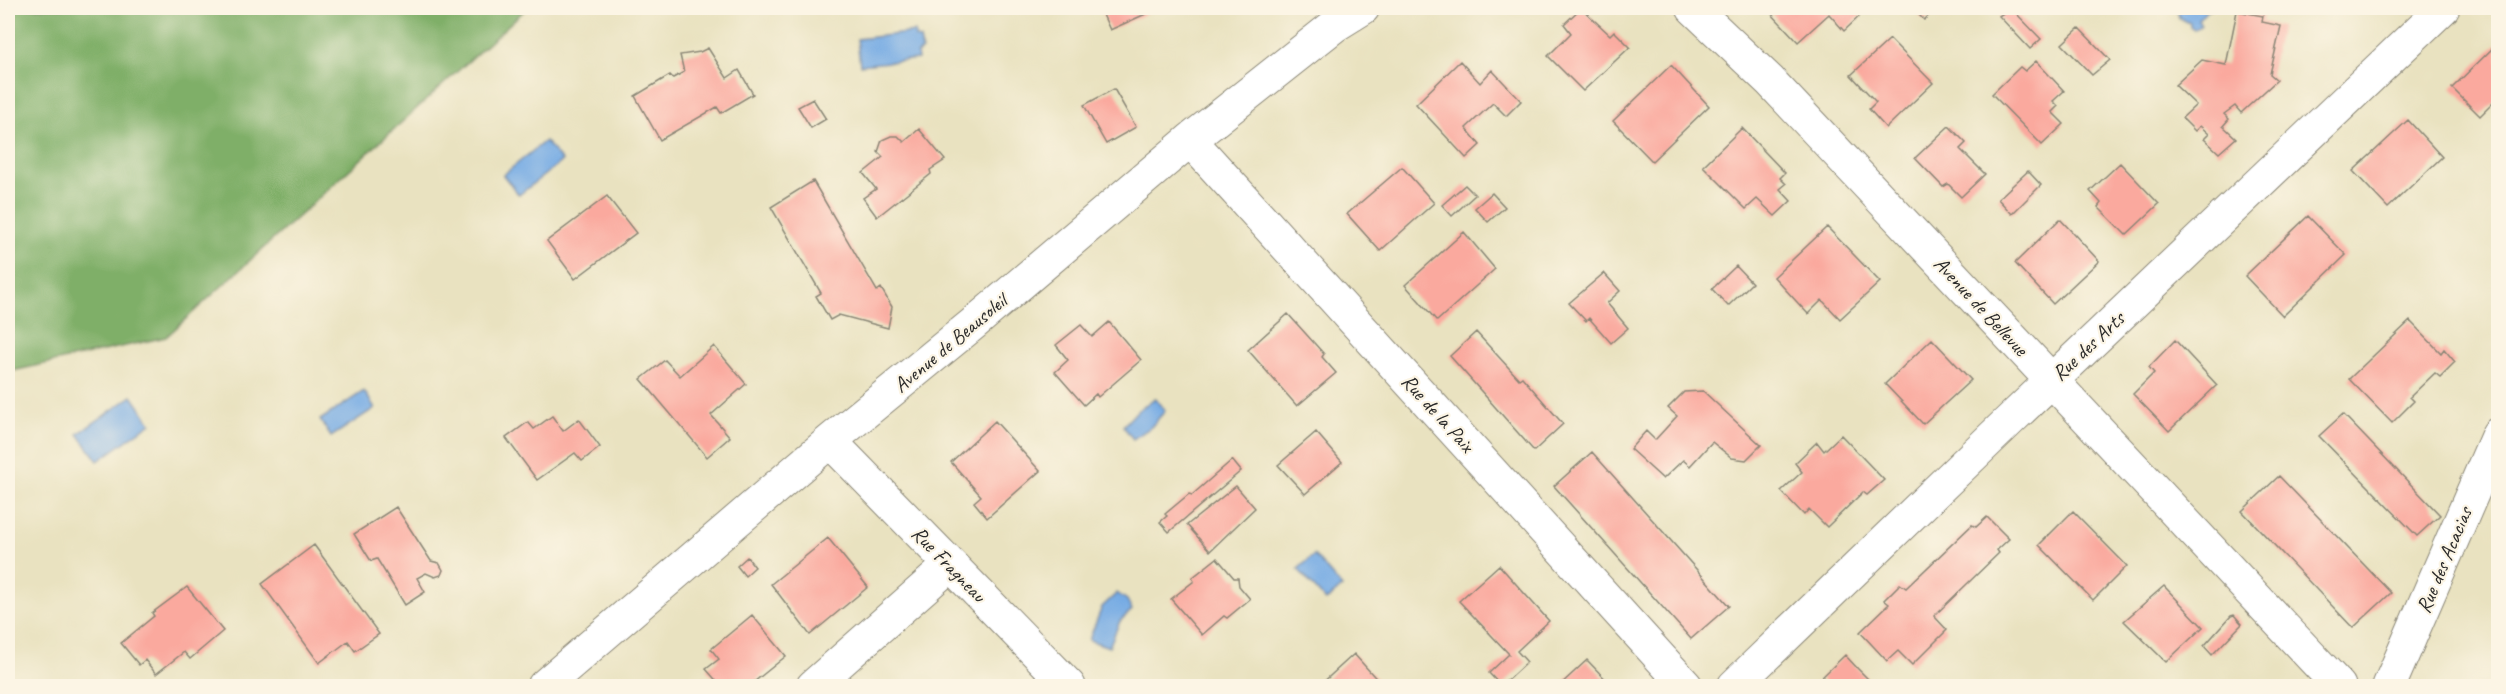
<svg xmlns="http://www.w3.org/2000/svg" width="2506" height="694" font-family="Caveat,sans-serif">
<rect width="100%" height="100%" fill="#fcf5e5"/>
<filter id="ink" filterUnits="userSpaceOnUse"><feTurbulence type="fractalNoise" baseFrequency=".0167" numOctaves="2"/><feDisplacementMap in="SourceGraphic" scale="12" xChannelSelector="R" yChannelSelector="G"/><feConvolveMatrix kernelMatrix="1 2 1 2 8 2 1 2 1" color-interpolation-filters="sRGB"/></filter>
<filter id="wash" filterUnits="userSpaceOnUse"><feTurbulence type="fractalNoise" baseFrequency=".008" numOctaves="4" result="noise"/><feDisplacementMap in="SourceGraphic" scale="24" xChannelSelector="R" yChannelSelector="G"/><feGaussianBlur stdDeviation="1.35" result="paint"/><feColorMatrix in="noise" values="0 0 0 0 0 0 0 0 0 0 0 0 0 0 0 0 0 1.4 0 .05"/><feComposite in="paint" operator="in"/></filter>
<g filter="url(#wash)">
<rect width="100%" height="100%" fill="#e9e2c0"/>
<path fill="#7faf68" stroke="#556d4a" stroke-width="1.5" d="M 8,8 L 527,8 L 166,337 L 8,372 Z"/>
<path fill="#76abe4" stroke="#506b88" stroke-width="1.5" d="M 2177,8 L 2211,8 L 2198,19 L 2201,25 L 2194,30 L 2190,27 L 2190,23 L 2179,18 Z
M 915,32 L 915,38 L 920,39 L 922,50 L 917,54 L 918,59 L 860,65 L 857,39 Z
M 545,141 L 562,161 L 519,195 L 503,175 Z
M 364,391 L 375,408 L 331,437 L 320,420 Z
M 132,396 L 151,423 L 98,461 L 78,434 Z
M 1155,398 L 1165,411 L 1151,427 L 1133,439 L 1123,426 L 1137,411 Z
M 1314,555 L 1342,587 L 1326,601 L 1298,569 Z
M 1117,593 L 1127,600 L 1132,610 L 1120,621 L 1109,647 L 1089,640 L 1102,607 Z"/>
<g id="blocks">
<path fill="#faa99e" d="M 1100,8 L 1159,8 L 1110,30 Z
M 1581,8 L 1610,35 L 1614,31 L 1630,47 L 1583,91 L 1548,56 L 1571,33 L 1564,24 Z
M 1772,8 L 1861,8 L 1864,12 L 1844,31 L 1829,14 L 1798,42 L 1769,11 Z
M 1912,8 L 1937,8 L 1924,20 Z
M 2011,8 L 2041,39 L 2030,49 L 1999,16 Z
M 2237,11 L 2263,16 L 2262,22 L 2281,26 L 2270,74 L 2277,80 L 2241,113 L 2235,106 L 2224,114 L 2229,119 L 2223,126 L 2236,138 L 2219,153 L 2204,139 L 2209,134 L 2200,126 L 2195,131 L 2182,118 L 2196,105 L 2175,85 L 2202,60 L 2226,65 Z
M 2079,28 L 2110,60 L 2092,75 L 2062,44 Z
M 1890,39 L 1933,83 L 1886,128 L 1869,109 L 1876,102 L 1851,75 Z
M 2497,44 L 2498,46 L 2498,98 L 2480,116 L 2452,88 Z
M 708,48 L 727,78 L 739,70 L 753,94 L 721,113 L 717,107 L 660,140 L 635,96 L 670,75 L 673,78 L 684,72 L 680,55 L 700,52 Z
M 1460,61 L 1480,83 L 1492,70 L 1521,101 L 1506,116 L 1493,103 L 1466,128 L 1480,145 L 1466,158 L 1416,104 Z
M 2036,61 L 2064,91 L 2053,101 L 2058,106 L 2052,112 L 2064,124 L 2042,145 L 1992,94 L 2020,67 L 2025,71 Z
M 1671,65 L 1709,106 L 1652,161 L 1613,121 Z
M 1114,89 L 1136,127 L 1106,144 L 1084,105 Z
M 813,99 L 826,119 L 811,128 L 798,107 Z
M 2408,120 L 2442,157 L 2388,208 L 2353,171 Z
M 1949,126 L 1966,143 L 1960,149 L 1985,174 L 1961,197 L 1948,184 L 1943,187 L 1915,158 Z
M 1742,128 L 1785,173 L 1780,178 L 1786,184 L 1780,189 L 1791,201 L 1775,216 L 1757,199 L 1746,209 L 1703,166 Z
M 919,129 L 945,160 L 930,170 L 931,174 L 877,217 L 863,198 L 876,189 L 863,173 L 883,157 L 878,152 L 882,140 L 891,136 L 898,136 L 904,142 Z
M 2120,163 L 2159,204 L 2126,235 L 2098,207 L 2101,203 L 2090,191 Z
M 1402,167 L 1434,203 L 1380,251 L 1347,214 Z
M 2028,171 L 2041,185 L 2012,214 L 1998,199 Z
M 813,181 L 877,291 L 881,288 L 892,307 L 888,328 L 839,315 L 830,320 L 816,296 L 821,293 L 771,207 Z
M 1465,185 L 1475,195 L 1452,216 L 1442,205 Z
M 1492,193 L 1505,207 L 1488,222 L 1475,208 Z
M 607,196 L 636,233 L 575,279 L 547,241 Z
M 2308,216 L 2346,255 L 2283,316 L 2245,276 Z
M 2060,219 L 2099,261 L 2053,304 L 2015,263 Z
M 1827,227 L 1880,282 L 1840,319 L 1822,300 L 1808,314 L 1774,277 Z
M 1464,232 L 1495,269 L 1437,321 L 1405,285 Z
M 1736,266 L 1752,283 L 1728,306 L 1712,289 Z
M 1604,273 L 1620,291 L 1607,303 L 1628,328 L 1611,343 L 1589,318 L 1586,321 L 1569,303 Z
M 1288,314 L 1324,354 L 1322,357 L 1336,373 L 1297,406 L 1248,350 Z
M 2410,321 L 2441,353 L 2444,349 L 2455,362 L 2440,377 L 2435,373 L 2410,397 L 2414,401 L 2392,423 L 2349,379 Z
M 1109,322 L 1141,360 L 1098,397 L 1096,394 L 1084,405 L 1055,372 L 1068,360 L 1056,345 L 1081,325 L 1092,337 Z
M 1476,332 L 1519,379 L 1522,377 L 1563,424 L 1534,451 L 1450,356 Z
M 1932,339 L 1971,380 L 1923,424 L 1885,384 Z
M 2175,340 L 2217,385 L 2169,431 L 2133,394 L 2154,373 L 2149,367 Z
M 714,346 L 746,384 L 711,415 L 730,437 L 707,457 L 641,379 L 665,360 L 680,376 Z
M 1703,391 L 1761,445 L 1746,460 L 1732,458 L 1712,442 L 1690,466 L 1683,460 L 1663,479 L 1630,449 L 1646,431 L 1655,440 L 1677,416 L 1668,408 L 1684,392 Z
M 2343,414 L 2440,515 L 2417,536 L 2319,436 Z
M 552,416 L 563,431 L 579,419 L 600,447 L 582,461 L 575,453 L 537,480 L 506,438 L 528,422 L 534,429 Z
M 995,421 L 1040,471 L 987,518 L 974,502 L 981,496 L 951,462 Z
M 1316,432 L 1342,462 L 1305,494 L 1278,465 Z
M 1841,435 L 1884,480 L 1867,495 L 1863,492 L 1827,527 L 1809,509 L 1804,515 L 1781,491 L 1802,472 L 1795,463 L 1817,442 L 1824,451 Z
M 1592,452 L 1729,606 L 1691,639 L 1554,486 Z
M 1232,460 L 1241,471 L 1169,532 L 1160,522 L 1167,516 L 1165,514 L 1189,494 L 1192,495 Z
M 2279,476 L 2391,593 L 2353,628 L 2242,511 Z
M 1236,486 L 1255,508 L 1210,551 L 1187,525 Z
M 396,507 L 431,561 L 439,563 L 443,570 L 441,575 L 435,577 L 426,573 L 417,578 L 425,592 L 405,605 L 377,559 L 371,561 L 354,534 Z
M 2073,511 L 2127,566 L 2093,600 L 2039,545 Z
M 1987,517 L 2009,539 L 1997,550 L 1999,553 L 1934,616 L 1947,630 L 1912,665 L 1898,651 L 1887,661 L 1860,632 L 1889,604 L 1884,600 L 1900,584 L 1906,588 L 1972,525 L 1976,527 Z
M 828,538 L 868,587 L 810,635 L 771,584 Z
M 314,545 L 379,634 L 355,651 L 348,641 L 319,663 L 262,584 Z
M 747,557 L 755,567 L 745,576 L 737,566 Z
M 1217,558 L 1234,578 L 1238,578 L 1239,586 L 1250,599 L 1227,618 L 1224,616 L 1202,635 L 1171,599 L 1194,581 L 1192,578 Z
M 1499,565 L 1549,621 L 1517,651 L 1527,662 L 1501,686 L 1489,673 L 1509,654 L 1459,601 Z
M 2164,586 L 2203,627 L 2166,662 L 2124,621 Z
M 187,587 L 223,631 L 190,659 L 184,652 L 156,674 L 145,660 L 139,665 L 121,643 L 154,616 L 152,613 Z
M 752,615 L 786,656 L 749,686 L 721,686 L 706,669 L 719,659 L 711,649 Z
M 2234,615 L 2242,624 L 2212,655 L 2204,646 L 2231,616 Z
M 1354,654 L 1383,686 L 1319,686 Z
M 1845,655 L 1858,669 L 1875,686 L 1824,686 L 1826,685 L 1821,678 Z
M 1587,660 L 1612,686 L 1559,686 Z"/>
</g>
</g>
<g filter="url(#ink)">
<use href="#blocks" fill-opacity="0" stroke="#8a8676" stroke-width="1.5"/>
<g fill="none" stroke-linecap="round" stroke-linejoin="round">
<defs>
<path id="minor" d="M 1693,8 L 1770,81 L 2339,686
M 1190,140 L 1686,686
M 830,441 L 1069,686
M 544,686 L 830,441 L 973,324 L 1190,140 L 1334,26 L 1363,8
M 813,686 L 950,565
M 1734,686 L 2010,420 L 2443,8
M 2389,686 L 2498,434"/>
</defs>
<use href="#minor" stroke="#8a8676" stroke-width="35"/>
<use href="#minor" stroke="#fff" stroke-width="33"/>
</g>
</g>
<g text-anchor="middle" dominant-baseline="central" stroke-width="4.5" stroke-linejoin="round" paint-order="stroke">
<g font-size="21" fill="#2b2b2b" stroke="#fcf5e5">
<text transform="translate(1981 306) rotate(47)">Avenue de Bellevue</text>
<text transform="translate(950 343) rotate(-40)">Avenue de Beausoleil</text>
<text transform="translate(2088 346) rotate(-43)">Rue des Arts</text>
<text transform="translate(1438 413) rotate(48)">Rue de la Paix</text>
<text transform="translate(2444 560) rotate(-67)">Rue des Acacias</text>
<text transform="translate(949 564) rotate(46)">Rue Fragneau</text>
</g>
</g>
<rect width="2506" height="694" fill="none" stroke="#fcf5e5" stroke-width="30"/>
</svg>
